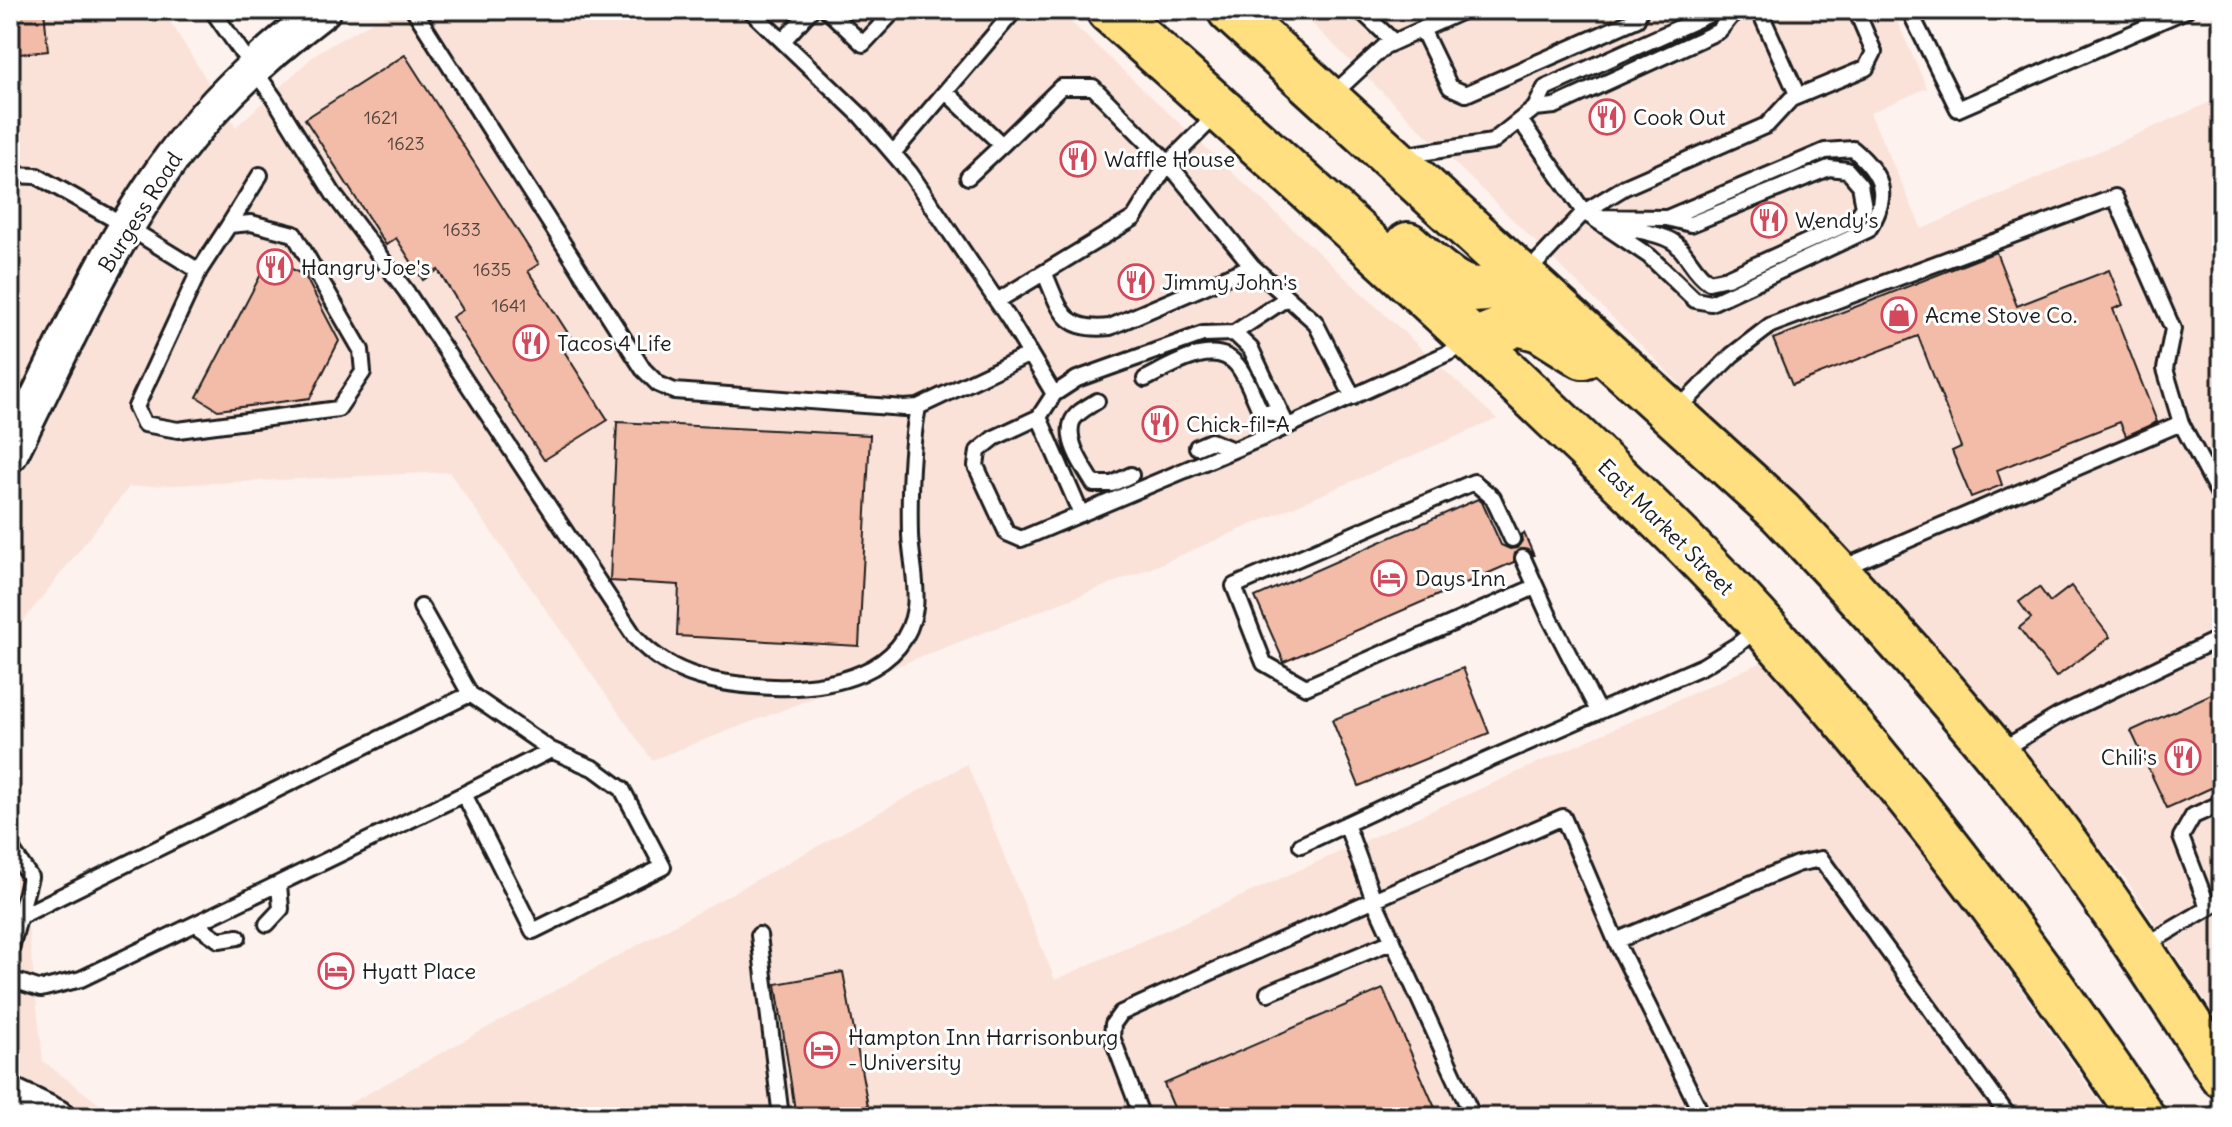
<svg xmlns="http://www.w3.org/2000/svg" width="2232" height="1127" font-family="Delius,sans-serif">
<rect width="100%" height="100%" fill="#fdf2ee"/>
<filter id="ink" filterUnits="userSpaceOnUse"><feTurbulence type="fractalNoise" baseFrequency=".0125" numOctaves="2"/><feDisplacementMap in="SourceGraphic" scale="16" xChannelSelector="R" yChannelSelector="G"/><feConvolveMatrix kernelMatrix="1 2 1 2 8 2 1 2 1" color-interpolation-filters="sRGB"/></filter>
<g filter="url(#ink)">
<path fill="#fae2d9" d="M 10,10 L 163,10 L 236,127 L 318,52 L 374,21 L 401,10 L 1058,10 L 1497,419 L 1149,569 L 652,760 L 449,472 L 129,487 L 10,638 Z
M 1298,10 L 1892,10 L 1927,88 L 1870,113 L 1922,229 L 2222,97 L 2222,1026 L 2123,875 L 1916,622 L 1647,351 Z
M 1771,658 L 1967,912 L 2110,1117 L 325,1117 L 967,764 L 1055,980 Z
M 10,762 L 43,1061 L 116,1117 L 10,1117 Z"/>
<path fill="#f3bca8" stroke="#1c1c1c" stroke-width="2" d="M 10,10 L 44,10 L 48,51 L 10,55 Z
M 405,55 L 539,264 L 528,271 L 575,344 L 564,351 L 608,420 L 544,460 L 452,317 L 463,310 L 438,270 L 423,280 L 396,238 L 386,245 L 305,119 Z
M 1996,252 L 2017,306 L 2109,270 L 2123,305 L 2113,309 L 2157,422 L 2126,436 L 2120,422 L 1997,470 L 2002,485 L 1971,497 L 1952,451 L 1961,447 L 1918,336 L 1792,385 L 1773,339 Z
M 270,257 L 305,276 L 339,341 L 310,398 L 218,410 L 197,397 Z
M 617,422 L 870,435 L 859,646 L 677,636 L 679,585 L 610,581 Z
M 1478,499 L 1482,502 L 1501,545 L 1510,549 L 1517,548 L 1522,541 L 1521,535 L 1524,533 L 1534,556 L 1528,550 L 1520,549 L 1515,553 L 1514,562 L 1284,662 L 1255,597 Z
M 2071,586 L 2110,637 L 2056,677 L 2019,628 L 2031,618 L 2019,602 L 2039,587 L 2050,602 Z
M 1463,668 L 1489,733 L 1359,786 L 1332,720 Z
M 2222,689 L 2222,783 L 2167,808 L 2131,731 Z
M 843,972 L 870,1117 L 796,1117 L 776,984 Z
M 1383,989 L 1439,1117 L 1178,1117 L 1164,1084 Z"/>
<g fill="none" stroke-linecap="round" stroke-linejoin="round">
<defs>
<path id="service" d="M 212,10 L 274,98 L 334,195 L 406,291 L 635,637 C 672,678 722,685 774,687 C 830,689 905,674 915,608 C 918,585 911,558 910,535 C 909,491 910,450 918,407
M 414,10 L 643,369 L 658,384 L 674,391 L 904,408 L 918,407 L 1030,354
M 750,10 L 860,115 L 910,173 L 1009,319 L 1054,394
M 827,10 L 863,44 L 895,10
M 1360,10 L 1394,42
M 1759,10 L 1798,96
M 1909,10 L 1958,109 L 2186,10
M 1422,29 L 1450,87 L 1466,94 L 1637,19 L 1640,10
M 783,41 L 811,10
M 946,92 L 1002,145 L 968,177
M 1331,96 L 1385,46 L 1465,10
M 1535,108 L 1555,106 L 1719,31 L 1733,14
M 1520,120 L 1584,212 L 1649,256 L 1695,300 L 1711,303 L 1868,230 C 1891,195 1883,175 1853,149 L 1825,151 L 1667,218 L 1592,217
M 1002,145 L 1061,87 L 1093,87 L 1168,163 L 1218,113
M 894,152 L 1015,10
M 1401,156 L 1492,142 L 1535,108 L 1545,88 L 1712,13 L 1733,14 L 1742,10
M 10,175 L 37,176 L 126,226 L 199,271 L 136,407 L 144,424 L 178,430 L 338,409 L 363,372 L 361,350 L 294,234 L 251,223 L 229,225 L 199,271
M 229,225 L 260,175
M 1608,226 C 1626,229 1662,232 1676,244 C 1689,256 1694,272 1709,282 L 1727,278 L 1855,220 L 1864,207 L 1860,185 L 1847,170 L 1829,168 L 1691,224 L 1667,218
M 1045,274 C 1061,312 1064,332 1110,327 L 1252,266
M 1526,274 L 1584,212 L 1625,187 L 1767,125 L 1791,99 L 1866,68 L 1874,52 L 1856,10
M 997,301 L 1134,218 L 1168,163 L 1252,266 L 1315,322 L 1353,397
M 1234,333 L 1287,298
M 1145,379 C 1170,367 1214,337 1237,365 C 1247,377 1253,396 1260,410 L 1283,417
M 1097,401 C 1088,407 1076,412 1072,422 C 1065,442 1085,469 1094,484 L 1112,484 L 1131,475
M 1676,411 L 1732,355 L 1771,325 L 2115,197 L 2173,329 L 2165,369 L 2181,423 L 2222,500
M 1039,417 L 1081,514
M 1287,426 L 1251,349 L 1234,333 L 1203,334 L 1077,379 L 1054,394 L 1039,417 L 994,438 L 978,451 L 976,466 L 1007,533 L 1021,539 L 1264,437 L 1470,343
M 1197,447 L 1211,441 L 1233,450
M 1512,539 L 1493,498 L 1474,482 L 1234,586 L 1264,663 L 1306,687 L 1535,587
M 1523,558 L 1550,618 L 1598,711
M 1840,569 L 2181,423
M 1998,752 L 2058,716 L 2222,637
M 464,794 L 551,750
M 1346,824 L 1374,900 L 1473,1117
M 1301,845 L 1435,783 L 1703,666 L 1737,645 L 1759,627
M 10,847 L 30,877 L 10,952
M 2208,907 L 2181,837 L 2193,816 L 2222,803
M 19,917 L 470,694
M 196,924 L 219,940 L 238,937
M 267,924 L 281,909 L 279,884
M 759,935 L 781,1117
M 1616,941 L 1797,864 L 1821,859 L 2009,1117
M 2144,946 L 2222,900
M 10,979 L 41,989 L 81,979 L 464,794 L 533,931 L 663,867 L 622,789 L 595,769 L 551,750 L 470,694 L 421,607
M 1268,993 L 1393,941
M 1142,1117 L 1112,1037 L 1113,1024 L 1121,1013 L 1277,942 L 1563,817 L 1616,941 L 1703,1117"/>
<path id="tertiary" d="M 10,454 C 60,355 105,249 171,159 C 214,101 266,53 323,10
M 10,1095 L 56,1117"/>
<path id="trunk" d="M 1109,10 C 1259,144 1409,278 1554,417 C 1626,485 1699,554 1765,628 C 1904,782 2026,944 2142,1117
M 1230,10 L 1780,512 C 1859,595 1938,681 2010,771 C 2087,867 2155,971 2222,1075
M 1408,245 C 1420,256 1451,284 1466,288 C 1483,294 1507,283 1523,278
M 1474,341 L 1518,323 L 1540,329 L 1583,356"/>
</defs>
<use href="#service" stroke="#1c1c1c" stroke-width="20"/>
<use href="#tertiary" stroke="#1c1c1c" stroke-width="40"/>
<use href="#trunk" stroke="#1c1c1c" stroke-width="50"/>
<use href="#service" stroke="#fff" stroke-width="14"/>
<use href="#tertiary" stroke="#fff" stroke-width="34"/>
<use href="#trunk" stroke="#ffdf80" stroke-width="44"/>
</g>
</g>
<defs>
<symbol id="restaurant-ring" viewBox="-11 -11 22 22"><circle r="9.5" fill="#fff" stroke="#d1495b" stroke-width="1.5"/><path d="M-5-6h1v4h1v-4h1v4h1v-4h1v5L-1.5 .5V6h-2V.5L-5-1ZM5-6V6H3V1.5H1.5Q1.5-4 5-6Z" fill="#d1495b"/></symbol>
<symbol id="shop-ring" viewBox="-11 -11 22 22"><circle r="9.5" fill="#fff" stroke="#d1495b" stroke-width="1.5"/><path d="M-5-2.5h2.3a2.7 3.5 0 0 1 5.4 0H5L5.5 6h-11ZM-1.5-2.5h3a1.5 2.3 0 0 0-3 0Z" fill="#d1495b"/></symbol>
<symbol id="hotel-ring" viewBox="-11 -11 22 22"><circle r="9.5" fill="#fff" stroke="#d1495b" stroke-width="1.5"/><path d="M-6-4.5h1.5V1H6V5H4.5V3h-9V5H-6ZM-4 0a1.8 1.8 0 1 1 3.6 0ZM.5 0V-2.5h3Q6-2.5 6 0Z" fill="#d1495b"/></symbol>
</defs>
<g fill-rule="evenodd">
<use href="#restaurant-ring" x="1587" y="97" width="40" height="40"/>
<use href="#restaurant-ring" x="1058" y="139" width="40" height="40"/>
<use href="#restaurant-ring" x="1749" y="200" width="40" height="40"/>
<use href="#restaurant-ring" x="255" y="247" width="40" height="40"/>
<use href="#restaurant-ring" x="1116" y="262" width="40" height="40"/>
<use href="#shop-ring" x="1879" y="295" width="40" height="40"/>
<use href="#restaurant-ring" x="511" y="323" width="40" height="40"/>
<use href="#restaurant-ring" x="1140" y="404" width="40" height="40"/>
<use href="#hotel-ring" x="1369" y="558" width="40" height="40"/>
<use href="#restaurant-ring" x="2163" y="737" width="40" height="40"/>
<use href="#hotel-ring" x="316" y="951" width="40" height="40"/>
<use href="#hotel-ring" x="802" y="1030" width="40" height="40"/>
</g>
<g text-anchor="middle" dominant-baseline="central" stroke-width="6" stroke-linejoin="round" paint-order="stroke">
<g font-size="18" fill="#52443f">
<text x="381" y="117">1621</text>
<text x="406" y="143">1623</text>
<text x="462" y="229">1633</text>
<text x="492" y="269">1635</text>
<text x="509" y="305">1641</text>
</g>
<g font-size="22" fill="#1c1c1c" stroke="#fff" text-anchor="start">
<text x="1633" y="117">Cook Out</text>
<text x="1104" y="159">Waffle House</text>
<text x="1795" y="220">Wendy's</text>
<text x="301" y="267">Hangry Joe's</text>
<text x="1162" y="282">Jimmy John's</text>
<text x="1925" y="315">Acme Stove Co.</text>
<text x="557" y="343">Tacos 4 Life</text>
<text x="1186" y="424">Chick-fil-A</text>
<text x="1415" y="578">Days Inn</text>
<text x="2157" y="757" text-anchor="end">Chili's</text>
<text x="362" y="971">Hyatt Place</text>
<text x="848" y="1037">Hampton Inn Harrisonburg<tspan x="848" dy="25">- University</tspan></text>
</g>
<g font-size="22" fill="#1c1c1c" stroke="#fff">
<text transform="translate(140 212) rotate(-58)">Burgess Road</text>
<text transform="translate(1666 527) rotate(45)">East Market Street</text>
</g>
</g>
<rect width="2232" height="1127" fill="none" stroke="#fff" stroke-width="40"/>
<rect x="20" y="20" width="2192" height="1087" fill="none" stroke="#1c1c1c" stroke-width="3" filter="url(#ink)"/>
</svg>
